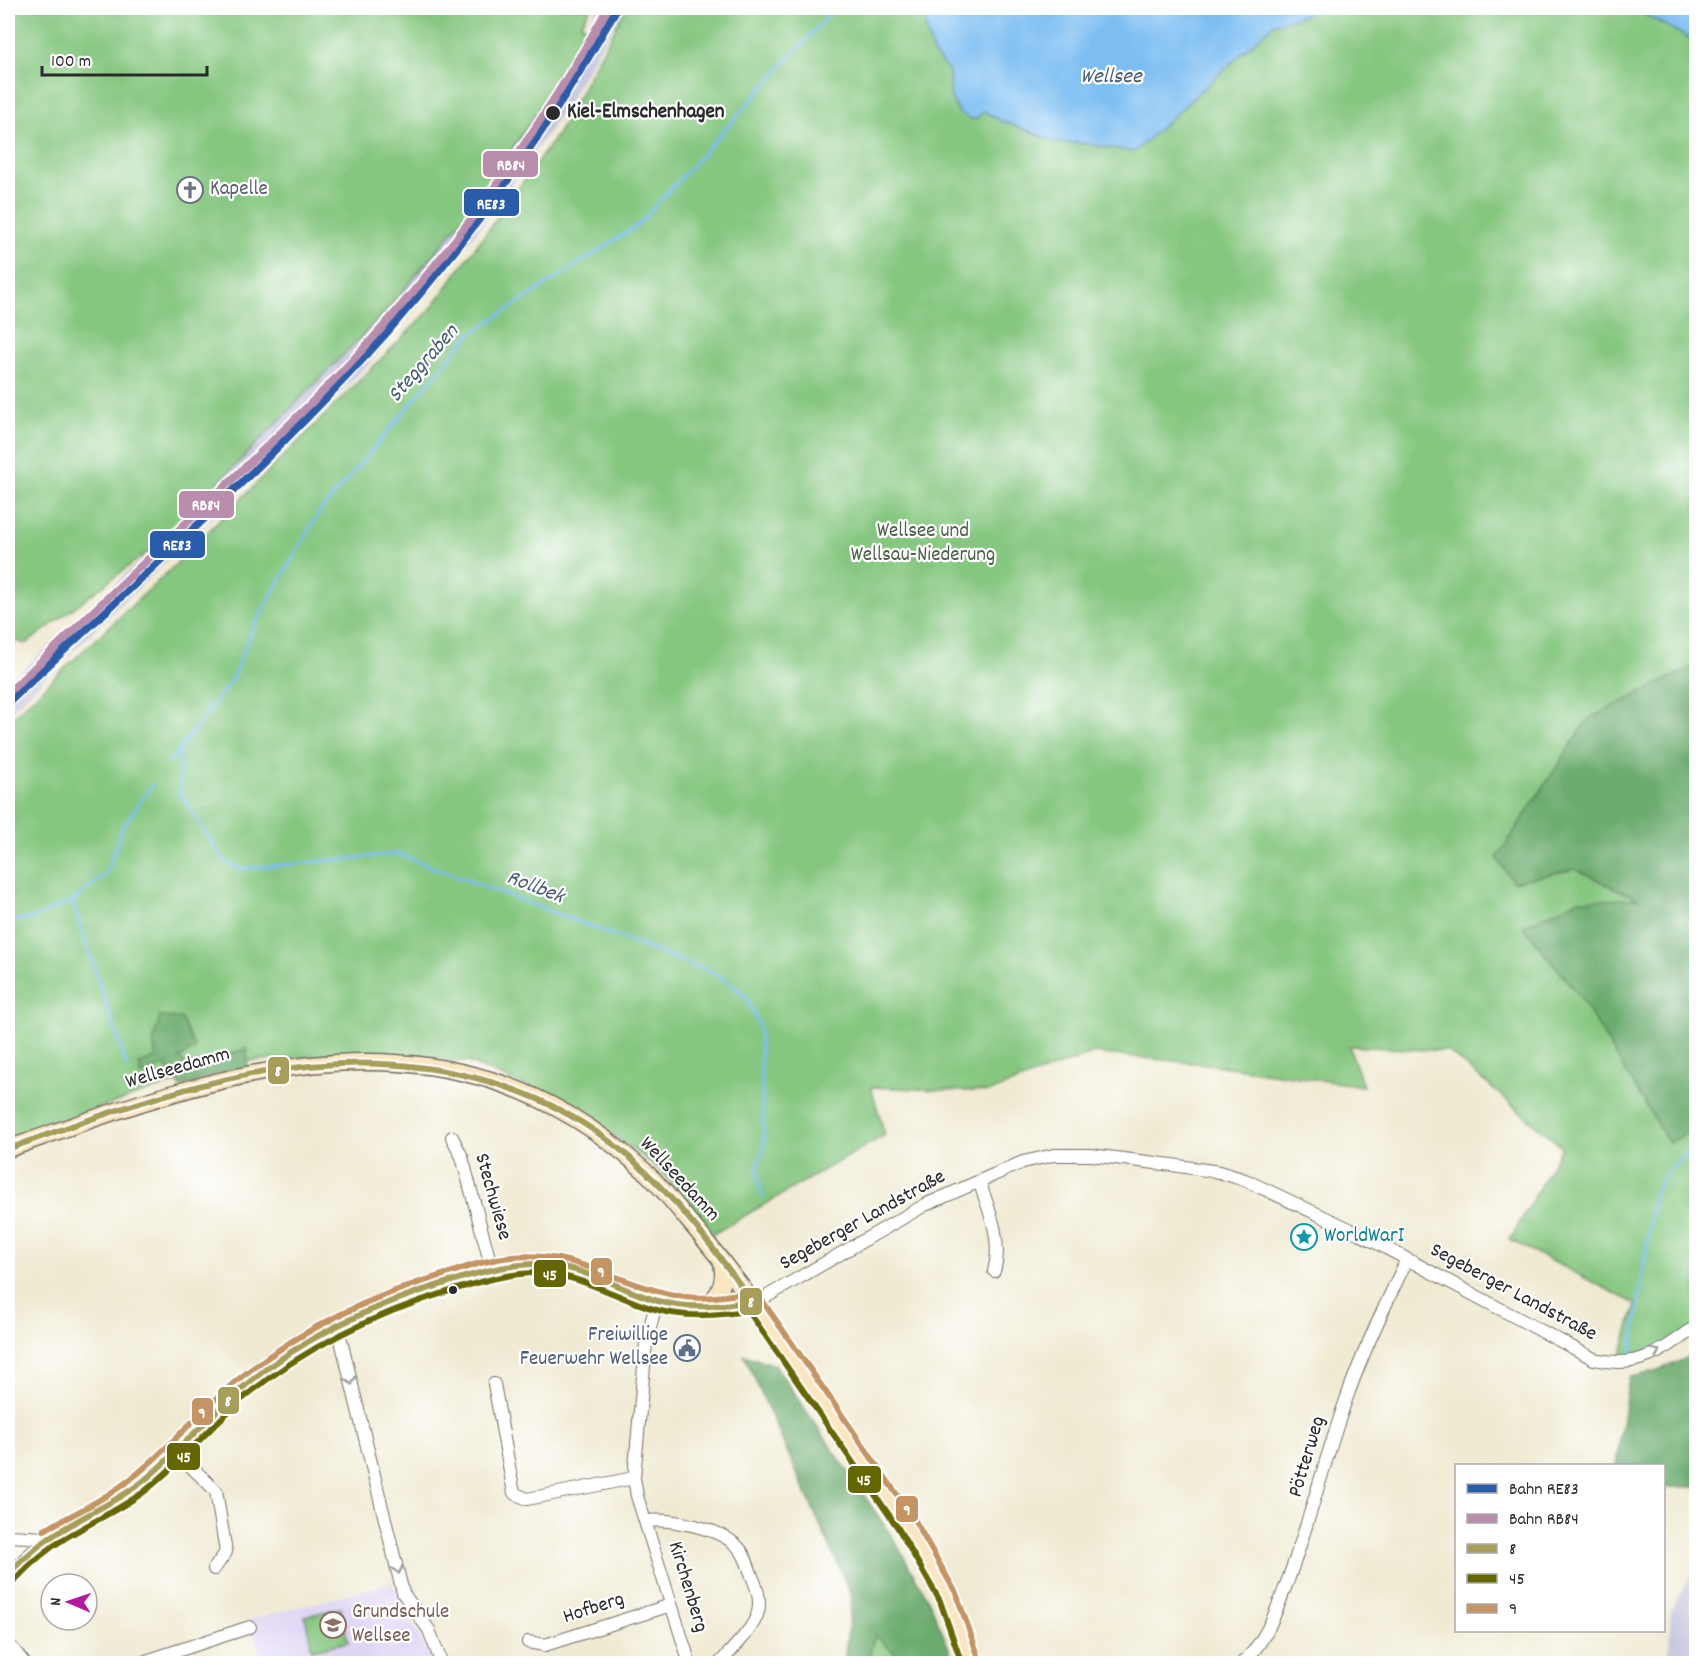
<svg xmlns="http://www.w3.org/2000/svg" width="1704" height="1671" font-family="Dekko,sans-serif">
<rect width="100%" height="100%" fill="#fff"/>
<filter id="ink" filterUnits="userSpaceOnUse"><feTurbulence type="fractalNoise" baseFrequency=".0167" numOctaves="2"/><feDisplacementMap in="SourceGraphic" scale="12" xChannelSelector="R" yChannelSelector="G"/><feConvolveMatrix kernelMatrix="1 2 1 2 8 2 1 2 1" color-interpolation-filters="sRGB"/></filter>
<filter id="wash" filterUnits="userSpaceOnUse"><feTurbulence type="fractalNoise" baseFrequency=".008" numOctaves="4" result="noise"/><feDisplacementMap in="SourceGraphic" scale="24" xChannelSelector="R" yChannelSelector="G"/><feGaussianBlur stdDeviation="1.35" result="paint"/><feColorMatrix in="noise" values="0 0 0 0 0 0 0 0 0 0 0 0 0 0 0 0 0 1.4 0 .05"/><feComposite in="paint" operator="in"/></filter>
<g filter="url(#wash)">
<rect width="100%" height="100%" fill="#f0ead2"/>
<path fill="#dfd5f5" d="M 392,1583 L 428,1653 L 430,1663 L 262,1663 L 251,1619 Z"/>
<path fill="#c3c1db" d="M 597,8 L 623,8 L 566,106 L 507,191 L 474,235 L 369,364 L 8,714 L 8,684 L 157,545 L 387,310 L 461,221 L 490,181 L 548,96 L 574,51 L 573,50 Z
M 1696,1568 L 1696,1663 L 1668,1663 L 1671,1610 Z"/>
<path fill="#86c780" stroke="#587956" stroke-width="1.5" d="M 8,8 L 591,8 L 581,24 L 586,27 L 573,50 L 575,51 L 548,96 L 490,181 L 461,221 L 387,310 L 157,545 L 26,644 L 8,639 Z
M 626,8 L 1696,8 L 1696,1329 L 1683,1342 L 1619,1362 L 1636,1304 L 1510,1240 L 1562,1147 L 1448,1051 L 1349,1046 L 1363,1086 L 1214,1065 L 1094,1053 L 989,1092 L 871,1087 L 885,1135 L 713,1234 L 659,1169 L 575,1107 L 468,1062 L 357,1053 L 250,1061 L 155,1089 L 8,1140 L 8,721 L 170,570 L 430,310 L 557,135 Z
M 341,1608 L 348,1642 L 312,1650 L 305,1616 Z
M 875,1634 L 902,1660 L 903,1663 L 867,1664 Z"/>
<path fill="#6cac6e" stroke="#4c6c4c" stroke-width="1.5" d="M 1696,665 L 1696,1128 L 1669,1143 L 1581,998 L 1523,926 L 1579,900 L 1638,899 L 1575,869 L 1513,882 L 1497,858 L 1588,719 Z
M 160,1017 L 181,1018 L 195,1049 L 179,1058 L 190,1069 L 247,1048 L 248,1067 L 223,1072 L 181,1087 L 165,1065 L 141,1076 L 139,1064 L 156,1058 L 153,1041 Z
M 1696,1351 L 1696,1487 L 1664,1487 L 1664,1466 L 1616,1465 L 1629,1377 C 1648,1375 1681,1363 1696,1351 Z
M 744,1355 L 775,1365 L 893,1538 L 931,1605 L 955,1663 L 903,1663 L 902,1660 L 875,1635 L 867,1663 L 844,1663 L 852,1596 Z"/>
<path fill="#7cbef2" stroke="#54748e" stroke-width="1.5" d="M 924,8 L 1314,8 L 1305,15 L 1274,24 L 1134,152 L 1082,143 L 1057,143 L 1029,131 L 1001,121 L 984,111 L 975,120 L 960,114 L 951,98 L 949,71 L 933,53 L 925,27 L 927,13 Z
M 1633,8 L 1696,8 L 1696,42 Z"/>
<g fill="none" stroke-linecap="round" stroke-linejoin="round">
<path stroke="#7cbef2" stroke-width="3" d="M 180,750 L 180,793 L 223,860 L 241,869 L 398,854 L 717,974 L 745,995 L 759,1025 L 764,1149 L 757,1169 L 762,1197
M 169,763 L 231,681 L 254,626 L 318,514 L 469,335 L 638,225 L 835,8
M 72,901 L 127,1067
M 8,922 L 36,917 L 72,901 L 107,873 L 122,828 L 152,785
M 1631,1356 L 1654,1194 L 1668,1170 L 1696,1148"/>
</g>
</g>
<g filter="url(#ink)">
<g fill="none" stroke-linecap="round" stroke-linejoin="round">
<defs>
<path id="street" d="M 452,1137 L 462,1157 L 492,1269
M 979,1181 C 989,1210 1003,1241 994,1271
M 657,1300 L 646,1343 L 634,1478 L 637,1496 L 690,1664
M 337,1324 L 403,1593 L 429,1630 L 442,1664
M 494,1384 L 514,1493 L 527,1499 L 634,1478
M 175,1451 L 216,1491 L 226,1552 L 214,1569
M 646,1521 C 671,1518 720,1528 738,1547 C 746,1555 748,1566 752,1576 C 757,1588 761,1599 758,1612 C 754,1629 731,1650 719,1664
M 8,1536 L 48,1538
M 8,1574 L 48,1538 L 116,1500 L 141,1483 L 247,1384 L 314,1337 L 362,1312 L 428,1288 L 492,1269 L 534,1264 L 559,1265 L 585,1272 L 657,1300 L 690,1307 L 719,1306 L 764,1298 L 925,1205 L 1023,1162 L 1054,1155 L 1091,1155 L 1172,1165 L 1219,1172 L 1245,1180 L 1360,1234 L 1594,1359 C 1637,1370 1664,1351 1696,1326
M 528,1642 L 545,1645 L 671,1605
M 8,1643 L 25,1664
M 137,1664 L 250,1627
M 1241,1664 C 1266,1643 1277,1609 1288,1580 C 1310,1520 1325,1458 1347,1397 C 1364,1349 1386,1304 1407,1259"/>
<path id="secondary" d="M 8,1149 C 224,1070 445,993 640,1167 C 658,1182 672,1201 687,1219 C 726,1264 761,1312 795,1361 C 848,1436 909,1515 948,1597 C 958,1619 965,1641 972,1664
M 706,1307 C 721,1294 727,1279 721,1260"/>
</defs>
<use href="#street" stroke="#706e65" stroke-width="14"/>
<use href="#secondary" stroke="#706e65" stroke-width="19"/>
<use href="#street" stroke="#fff" stroke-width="12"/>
<use href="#secondary" stroke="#fbe6c3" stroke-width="16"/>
<defs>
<path id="bus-1" d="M 8,1149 C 158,1094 315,1035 476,1078 C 532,1092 584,1119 628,1156 C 676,1197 715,1250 752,1301 C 721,1306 689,1310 658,1301 C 615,1288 578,1263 533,1264 C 504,1265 476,1273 449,1282 C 371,1305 295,1341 234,1395 C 202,1423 175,1456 142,1482 C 120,1499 95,1510 72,1524 C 48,1537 27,1554 8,1574"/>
<path id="bus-2" d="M 745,1306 L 898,1528 L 940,1601 L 962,1664
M 15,1580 C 30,1564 47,1549 67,1537 C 93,1521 121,1509 145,1491 C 180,1464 208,1429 241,1400 C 303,1348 376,1313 453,1290 C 479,1282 506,1274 533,1273 C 577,1272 614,1297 654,1309 C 687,1319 721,1315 753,1310"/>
<path id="bus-3" d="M 759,1296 L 914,1519 L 956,1593 L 980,1661
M 44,1530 C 76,1513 109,1497 137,1474 C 174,1444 203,1407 240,1378 C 301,1329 371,1296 446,1274 C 467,1267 489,1259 512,1257 C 578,1251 614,1283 674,1295 C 699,1301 725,1296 751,1292"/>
</defs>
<use href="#bus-1" stroke="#fff" stroke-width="10"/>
<use href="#bus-2" stroke="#fff" stroke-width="10"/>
<use href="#bus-3" stroke="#fff" stroke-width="10"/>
<use href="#bus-1" stroke="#a69e59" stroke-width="6"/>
<use href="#bus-2" stroke="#660" stroke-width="6"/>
<use href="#bus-3" stroke="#c49463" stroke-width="6"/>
<defs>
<path id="rail-1" d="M 8,703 C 136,582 271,462 388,331 C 476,231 552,124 617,8"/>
<path id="rail-2" d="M 8,693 C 71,633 134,572 198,512 C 263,450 330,388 389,320 C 473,224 546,120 608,8"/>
</defs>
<use href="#rail-1" stroke="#fff" stroke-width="12"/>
<use href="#rail-2" stroke="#fff" stroke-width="12"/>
<use href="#rail-1" stroke="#295caa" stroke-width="8"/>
<use href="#rail-2" stroke="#b98dac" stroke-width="8"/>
</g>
<defs><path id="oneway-chevron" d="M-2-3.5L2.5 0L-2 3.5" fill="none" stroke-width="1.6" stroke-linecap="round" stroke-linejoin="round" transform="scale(1.5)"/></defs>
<g stroke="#a0a0a0">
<use href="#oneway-chevron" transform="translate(1656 1352) rotate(-26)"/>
<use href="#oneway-chevron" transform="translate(351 1381) rotate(76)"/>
<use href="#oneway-chevron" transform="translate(398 1570) rotate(76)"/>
</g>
</g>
<defs>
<symbol id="church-ring" viewBox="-11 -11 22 22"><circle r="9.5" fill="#fff" stroke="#6b7280" stroke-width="1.5"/><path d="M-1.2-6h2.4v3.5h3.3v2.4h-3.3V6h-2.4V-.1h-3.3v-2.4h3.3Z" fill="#6b7280"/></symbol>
<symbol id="sight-ring" viewBox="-11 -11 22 22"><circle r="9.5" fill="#fff" stroke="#0f9aa8" stroke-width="1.5"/><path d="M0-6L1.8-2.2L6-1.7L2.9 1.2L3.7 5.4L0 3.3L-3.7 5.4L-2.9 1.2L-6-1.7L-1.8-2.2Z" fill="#0f9aa8"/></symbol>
<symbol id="civic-ring" viewBox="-11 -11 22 22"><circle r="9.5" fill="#fff" stroke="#5c6f8a" stroke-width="1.5"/><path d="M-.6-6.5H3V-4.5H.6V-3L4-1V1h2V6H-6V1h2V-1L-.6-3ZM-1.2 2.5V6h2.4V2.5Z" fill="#5c6f8a"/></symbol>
<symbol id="school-ring" viewBox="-11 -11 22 22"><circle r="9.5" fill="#fff" stroke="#8d6e63" stroke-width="1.5"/><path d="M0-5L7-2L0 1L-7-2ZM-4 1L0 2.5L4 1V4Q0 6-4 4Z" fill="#8d6e63"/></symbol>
</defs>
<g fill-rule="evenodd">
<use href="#church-ring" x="175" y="175" width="30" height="30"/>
<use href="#sight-ring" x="1289" y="1222" width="30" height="30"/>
<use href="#civic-ring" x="672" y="1333" width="30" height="30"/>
<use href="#school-ring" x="318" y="1610" width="30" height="30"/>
</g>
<g fill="#2b2b2b" stroke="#fff" stroke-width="2">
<circle cx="553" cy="113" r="8"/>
<circle cx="453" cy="1290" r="5"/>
</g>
<g text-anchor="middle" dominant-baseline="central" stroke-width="4.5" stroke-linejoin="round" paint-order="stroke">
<g font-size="21" font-weight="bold" fill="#2b2b2b" stroke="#fff" text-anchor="start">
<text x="567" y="113">Kiel-Elmschenhagen</text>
</g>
<g font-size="21" fill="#5b616d" stroke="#fff" text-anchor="start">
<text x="210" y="190">Kapelle</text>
</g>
<g font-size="21" fill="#4b6249" stroke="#fff">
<text x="923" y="532">Wellsee und<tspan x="923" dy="24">Wellsau-Niederung</tspan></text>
</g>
<g font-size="21" fill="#2b2b2b" stroke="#fff">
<text transform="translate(178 1069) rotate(-16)">Wellseedamm</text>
<text transform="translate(679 1180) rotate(47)">Wellseedamm</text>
<text transform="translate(492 1197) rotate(74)">Stechwiese</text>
<text transform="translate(863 1221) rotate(-29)">Segeberger Landstraße</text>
<text transform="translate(1513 1293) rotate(28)">Segeberger Landstraße</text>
<text transform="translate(1308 1457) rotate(-73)">Pötterweg</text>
<text transform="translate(687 1587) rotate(73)">Kirchenberg</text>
<text transform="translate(594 1609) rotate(-18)">Hofberg</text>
</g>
<g font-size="21" fill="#0d838f" stroke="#fff" text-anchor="start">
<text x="1324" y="1237">WorldWarI</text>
</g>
<g font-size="21" fill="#4e5e75" stroke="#fff" text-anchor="end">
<text x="668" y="1336">Freiwillige<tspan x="668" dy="24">Feuerwehr Wellsee</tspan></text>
</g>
<g font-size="21" fill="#785e54" stroke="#fff" text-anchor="start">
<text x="352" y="1613">Grundschule<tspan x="352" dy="24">Wellsee</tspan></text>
</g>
<g font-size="22" font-style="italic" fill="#475e71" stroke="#fff">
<text x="1111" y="77">Wellsee</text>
<text transform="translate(424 364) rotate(-49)">Steggraben</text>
<text transform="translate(535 888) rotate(21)">Rollbek</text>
</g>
</g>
<g stroke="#fff" stroke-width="2">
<rect x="482" y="150" width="57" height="28" rx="6" fill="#b98dac"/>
<rect x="463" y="188" width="57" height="29" rx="6" fill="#295caa"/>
<rect x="178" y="490" width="57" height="29" rx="6" fill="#b98dac"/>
<rect x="149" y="530" width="57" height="29" rx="6" fill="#295caa"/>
<rect x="267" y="1056" width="23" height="29" rx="6" fill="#a69e59"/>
<rect x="590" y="1257" width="23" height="29" rx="6" fill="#c49463"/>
<rect x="533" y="1259" width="34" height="29" rx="6" fill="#660"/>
<rect x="739" y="1287" width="24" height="29" rx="6" fill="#a69e59"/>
<rect x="217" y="1386" width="23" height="29" rx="6" fill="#a69e59"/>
<rect x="191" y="1397" width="23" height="29" rx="6" fill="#c49463"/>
<rect x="166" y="1442" width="35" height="29" rx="6" fill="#660"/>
<rect x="847" y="1465" width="35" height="29" rx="6" fill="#660"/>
<rect x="895" y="1495" width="24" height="28" rx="6" fill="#c49463"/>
</g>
<g font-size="16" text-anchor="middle" font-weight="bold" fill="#fff">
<text x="511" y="170">RB84</text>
<text x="491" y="209">RE83</text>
<text x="206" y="510">RB84</text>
<text x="177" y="550">RE83</text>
<text x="278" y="1076">8</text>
<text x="601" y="1277">9</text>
<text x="550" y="1280">45</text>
<text x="751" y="1307">8</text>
<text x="228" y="1406">8</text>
<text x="202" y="1418">9</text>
<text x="184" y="1462">45</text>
<text x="864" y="1485">45</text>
<text x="907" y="1515">9</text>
</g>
<rect width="1704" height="1671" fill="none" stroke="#fff" stroke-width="30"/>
<rect x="1455" y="1464" width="210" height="168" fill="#ffffff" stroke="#aaaaaa" stroke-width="1.5"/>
<rect x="1467" y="1484" width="30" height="9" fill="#295caa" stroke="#aaaaaa" stroke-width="1.5"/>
<text x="1509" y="1494" font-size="18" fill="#2b2b2b">Bahn RE83</text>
<rect x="1467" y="1514" width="30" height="9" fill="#b98dac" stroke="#aaaaaa" stroke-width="1.5"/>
<text x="1509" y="1524" font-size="18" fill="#2b2b2b">Bahn RB84</text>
<rect x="1467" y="1544" width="30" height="9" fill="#a69e59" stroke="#aaaaaa" stroke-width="1.5"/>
<text x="1509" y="1554" font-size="18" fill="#2b2b2b">8</text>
<rect x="1467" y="1574" width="30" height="9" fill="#666600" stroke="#aaaaaa" stroke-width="1.5"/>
<text x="1509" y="1584" font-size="18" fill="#2b2b2b">45</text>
<rect x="1467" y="1604" width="30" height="9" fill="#c49463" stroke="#aaaaaa" stroke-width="1.5"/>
<text x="1509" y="1614" font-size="18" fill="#2b2b2b">9</text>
<g transform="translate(69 1602) rotate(272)"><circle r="28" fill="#ffffff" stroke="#aaaaaa" stroke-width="1.5"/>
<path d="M0-4.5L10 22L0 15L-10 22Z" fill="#b5179e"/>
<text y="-9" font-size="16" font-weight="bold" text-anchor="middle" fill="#2b2b2b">N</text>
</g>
<path d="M42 66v9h165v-9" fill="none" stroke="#2b2b2b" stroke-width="3"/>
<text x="51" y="66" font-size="18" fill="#2b2b2b" stroke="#ffffff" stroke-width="4.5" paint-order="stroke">100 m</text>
</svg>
